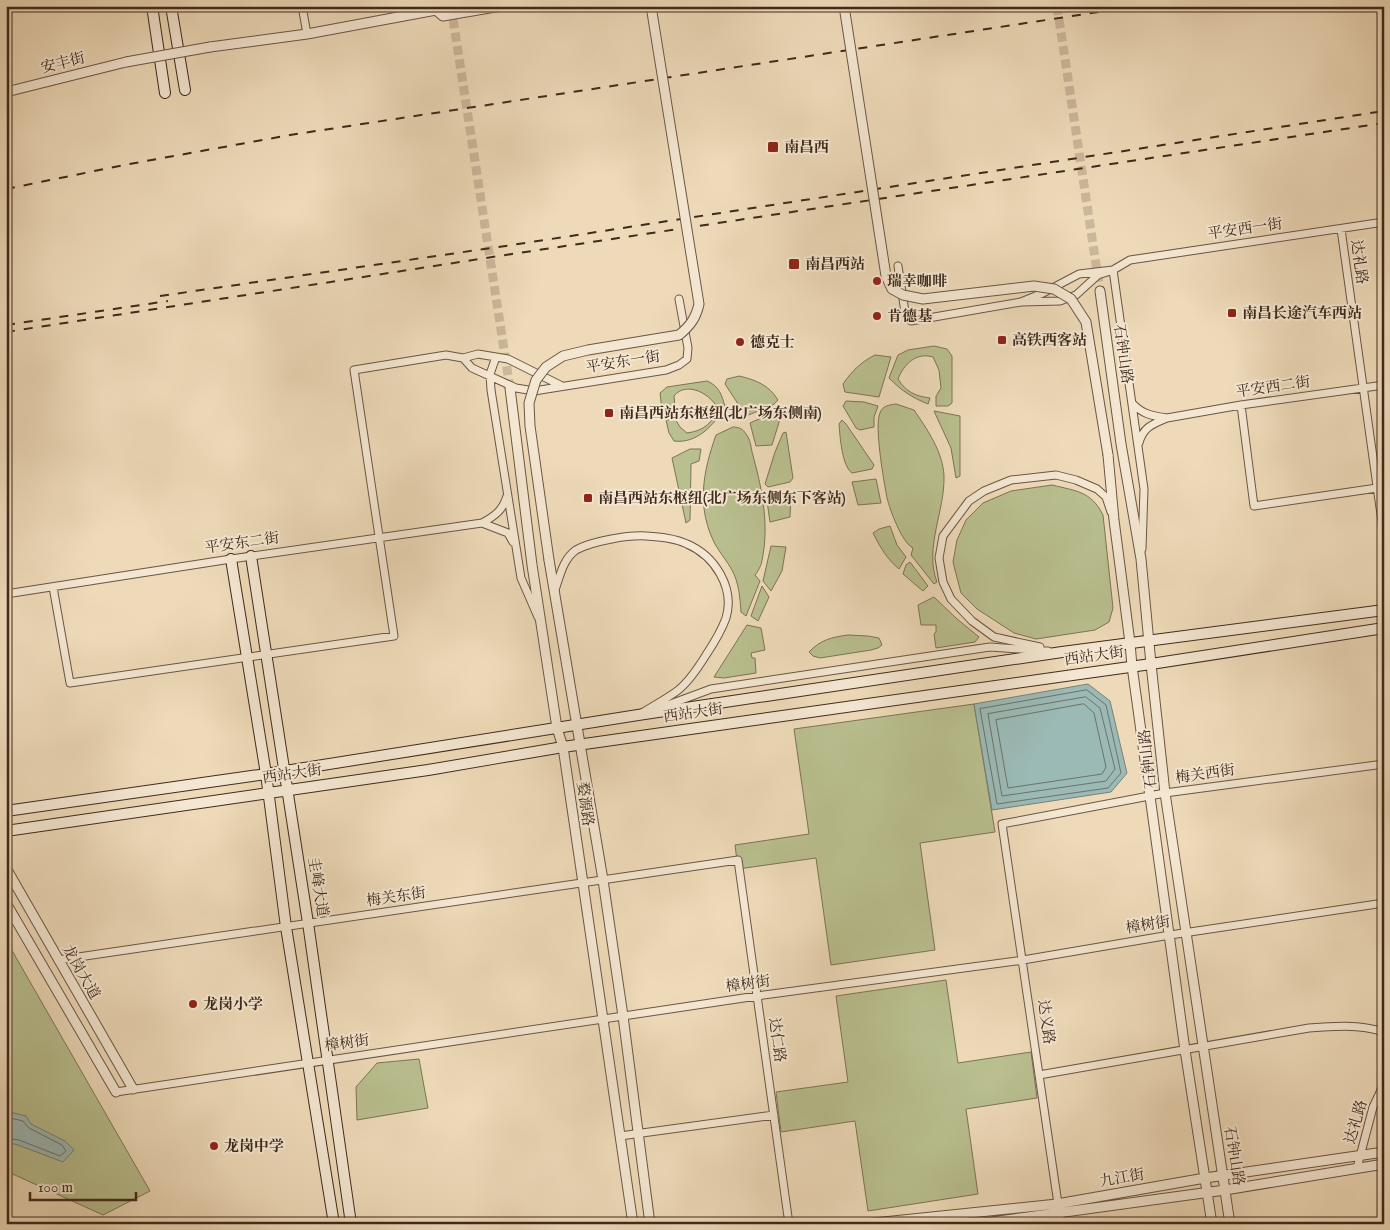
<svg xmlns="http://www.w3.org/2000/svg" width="1390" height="1230" font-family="'IM FELL English','Noto Serif SC',serif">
<rect width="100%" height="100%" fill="#eedab9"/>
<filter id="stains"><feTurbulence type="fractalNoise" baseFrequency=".004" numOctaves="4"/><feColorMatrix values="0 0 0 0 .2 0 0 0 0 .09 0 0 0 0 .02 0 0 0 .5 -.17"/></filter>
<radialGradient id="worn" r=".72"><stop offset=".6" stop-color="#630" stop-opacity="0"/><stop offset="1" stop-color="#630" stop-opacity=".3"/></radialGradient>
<path fill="#b9bf8f" stroke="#7c7456" d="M 934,346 L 947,349 L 952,356 L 952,403 L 948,406 L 936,406 L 936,396 L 941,388 L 939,370 L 933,357 C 916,352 904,364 898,379 C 906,392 915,396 930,398 L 928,404 C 911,397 902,391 889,378 L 898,355 L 908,350 Z
M 875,355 L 891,357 L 879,397 L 845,392 L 843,384 C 852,371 861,362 875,355 Z
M 739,376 C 756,380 769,385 778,400 L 773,405 L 746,416 L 725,384 L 727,379 Z
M 707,381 C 719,386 722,395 725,407 C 714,425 697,444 674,441 L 669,433 L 666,420 L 675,419 L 680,427 L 687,433 C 703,431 714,423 717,407 C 709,393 686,381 674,396 L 675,407 L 662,410 L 660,393 L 667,387 Z
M 846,401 L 864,402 L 878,406 L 874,417 L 874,427 L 860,430 L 856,428 L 843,406 Z
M 896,404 L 914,410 C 927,429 943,452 944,476 C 945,511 924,548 937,582 L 934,584 L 911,555 L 913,548 C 902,543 890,510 887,498 C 884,482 874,426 880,413 C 882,406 889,405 896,404 Z
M 934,411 L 960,416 L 960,476 L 956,478 L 951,448 Z
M 772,413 L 778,413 L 780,419 L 772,445 L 756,446 L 750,423 Z
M 842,420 L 846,424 L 874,465 L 872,469 L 852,473 C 842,466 840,437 839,424 Z
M 733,427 C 739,427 743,429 746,434 C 750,439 751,446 752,452 C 761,484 769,521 763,555 C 762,563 760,569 755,575 L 760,581 L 746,616 L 741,612 C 740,598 739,583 732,570 C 727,561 720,553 715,544 C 696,507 703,472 716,435 Z
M 786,432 L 793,478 L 790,482 L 768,487 L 765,484 L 775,452 L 783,433 Z
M 690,449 L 701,449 L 699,461 L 691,464 L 690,520 L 686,523 L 672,458 Z
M 876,479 L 881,503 L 858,505 L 852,482 Z
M 1052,485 C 1076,491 1091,491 1103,515 L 1113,608 L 1109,622 L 1095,630 L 1036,639 L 1014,633 L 977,609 L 961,593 L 953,562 L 957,540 L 966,520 L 983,503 L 1011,491 Z
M 791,492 L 790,517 L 770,522 L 766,494 Z
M 890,526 L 897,545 L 906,557 L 899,569 C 887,559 880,547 873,533 L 879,529 Z
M 771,546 L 786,547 L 782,571 L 771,591 L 763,581 Z
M 910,562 L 928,586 L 923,591 L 903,574 L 906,565 Z
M 762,586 L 769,597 L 758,621 L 751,616 Z
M 934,597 L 956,618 L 979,637 L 975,642 L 936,648 L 934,634 L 936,632 L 936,625 L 921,625 L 918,605 Z
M 747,625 L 761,628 L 765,650 L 751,653 L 752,658 L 755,658 L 756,673 L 724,678 L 714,677 Z
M 848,635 L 868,636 L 879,638 L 882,645 L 878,648 L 871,650 L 820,658 L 813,656 L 809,652 C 820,640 832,637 848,635 Z
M 974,704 L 995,832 L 920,843 L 935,950 L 831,965 L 816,858 L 738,869 L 735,845 L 809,834 L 794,729 Z
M 6,940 L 150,1191 L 103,1215 L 6,1171 Z
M 946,980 L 958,1063 L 1031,1052 L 1037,1098 L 966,1109 L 978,1194 L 868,1211 L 855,1121 L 781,1132 L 776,1092 L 848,1082 L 836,996 Z
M 419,1059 L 428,1108 L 357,1120 L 356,1087 L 377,1063 Z"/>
<path fill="#9bbab6" stroke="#768078" d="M 1088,684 L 1110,701 L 1127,773 L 1111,792 L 992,810 L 974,704 Z
M 6,1111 L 26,1116 L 31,1124 L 65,1141 L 74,1150 L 63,1162 L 18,1145 L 6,1142 Z"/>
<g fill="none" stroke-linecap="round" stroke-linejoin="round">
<path stroke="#6d7269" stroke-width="1" d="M 1087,690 L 1106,705 L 1121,773 L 1108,788 L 997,804 L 980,709 Z
M 1086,697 L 1100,708 L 1115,769 L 1106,781 L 1002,796 L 988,714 Z
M 1084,704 L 1094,713 L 1106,767 L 1102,774 L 1008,788 L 996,720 Z
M 6,1117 L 23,1121 L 29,1128 L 62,1145 L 66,1151 L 60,1156 L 19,1140 L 6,1138"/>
<path stroke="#cbb79a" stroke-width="9" stroke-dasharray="9 4.5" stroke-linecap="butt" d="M 451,6 L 510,388
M 1057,6 L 1100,291"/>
<defs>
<path id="minor" d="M 302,6 L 307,34
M 1341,229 L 1384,536
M 898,266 L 905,312 L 911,321 L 1021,302 L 1060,301 L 1076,295 L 1098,275 L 1113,270 L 1079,274 L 1043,293 L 1021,302
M 496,357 L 490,374 L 491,390 L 521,578 L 538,617
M 560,385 L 508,359 L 478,354 L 463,358 L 472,368 L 516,388 L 534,391 L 666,370 L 679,365 L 687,359 L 688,348 L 679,299
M 1132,403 C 1142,414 1152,416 1167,418 C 1153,424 1143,427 1139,443
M 1241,405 L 1254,506 L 1384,487
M 1167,418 L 1241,405 L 1384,385
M 507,496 C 503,510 495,516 482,523 L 508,533 L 513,542
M 1142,549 L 1144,489 L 1113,270 L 1130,260 L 1384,222
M 53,587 L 70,683 L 394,636 L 354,370 L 446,355 L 463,358
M 555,590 C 560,576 563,559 576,550 C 592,541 628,535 646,536 C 660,537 674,538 687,544 C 715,556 735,588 726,618 C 721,632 714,643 706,655 C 698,668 689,682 677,691 C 666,699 653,706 642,713
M 6,594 L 231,559 L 482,523
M 1040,647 L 994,637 L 972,621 L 951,599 L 943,582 L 939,558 L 943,536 L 969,501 L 984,491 L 1011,480 L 1056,475 L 1076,480 L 1097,489 L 1106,497 L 1111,512
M 657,709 L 711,689 L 990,647 L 1048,651
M 58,960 L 738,860 L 789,1224
M 1039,1075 L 1309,1028 C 1334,1026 1359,1024 1384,1032
M 116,1092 L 757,996 L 1023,960 L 1170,935 L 1384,903
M 620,1136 L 774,1115
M 1357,1168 L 1373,1107 L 1384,1084
M 1061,1224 L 1002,824 L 1165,793 L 1384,764"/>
<path id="tertiary" d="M 435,6 L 436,10 L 443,16 L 501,6
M 210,47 L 307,34 L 436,10
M 6,92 L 126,62
M 1100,291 L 1121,444 L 1141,559 L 1151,664 L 1165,793 L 1230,1224
M 510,388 L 532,565 L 557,728 L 563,747 L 633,1224
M 1108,455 L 1114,520 L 1130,643 L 1132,666 L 1185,1050 L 1212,1224
M 549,560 L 603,880 L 623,1016 L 650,1224
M 6,868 L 133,1089
M 6,903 L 116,1092
M 864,1224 L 1057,1204 L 1205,1178 L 1384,1152
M 977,1224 L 1225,1190 L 1384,1164"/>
<path id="secondary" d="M 152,6 L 165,93
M 171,6 L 185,90
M 251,556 L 308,923 L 351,1224
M 231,559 L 266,774 L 286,927 L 334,1224
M 6,811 L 266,774 L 638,715 L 1062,652 L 1384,610
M 6,831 L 428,770 L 563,747 L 1151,664 L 1384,628"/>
</defs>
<use href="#minor" stroke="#6b5643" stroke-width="9"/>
<use href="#tertiary" stroke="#6b5643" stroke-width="11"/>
<use href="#secondary" stroke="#3f2a1c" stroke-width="12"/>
<use href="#minor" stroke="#f4e7d2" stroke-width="7"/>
<use href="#tertiary" stroke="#f4e7d2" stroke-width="9"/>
<use href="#secondary" stroke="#f4e7d2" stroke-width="10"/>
<path stroke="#3f2a1c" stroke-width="2" stroke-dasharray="9 9" stroke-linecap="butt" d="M 6,189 L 124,165 L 290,135 L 1138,6
M 160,296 L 512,245 L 1384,111
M 6,325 L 168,301
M 6,332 L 512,254 L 1384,123"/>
<defs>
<path id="tertiary-bridge" d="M 844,6 L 886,276 L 892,289 L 903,295 L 923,299 L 1034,286 L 1054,289 L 1071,299 L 1086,322 L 1108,455
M 126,62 L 210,47
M 549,560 L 530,426 L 529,403 L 536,380 L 546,367 L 563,356 L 588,350 L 679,335 C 690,326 696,318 699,304 L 651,6"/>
</defs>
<use href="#tertiary-bridge" stroke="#6b5643" stroke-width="11" stroke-linecap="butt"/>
<use href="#tertiary-bridge" stroke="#f4e7d2" stroke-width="9"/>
</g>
<g fill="#8f2418" stroke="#f4e7d2" stroke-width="2">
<rect x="767" y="141" width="12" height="12" rx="2.5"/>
<rect x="788" y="258" width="12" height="12" rx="2.5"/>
<circle cx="877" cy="281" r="5"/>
<rect x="1227" y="308" width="10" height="10" rx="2.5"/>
<circle cx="877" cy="316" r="5"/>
<rect x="997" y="335" width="10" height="10" rx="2.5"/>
<circle cx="740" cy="342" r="5"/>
<rect x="604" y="408" width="10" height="10" rx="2.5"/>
<rect x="583" y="493" width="10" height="10" rx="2.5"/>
<circle cx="193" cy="1004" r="5"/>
<circle cx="214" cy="1146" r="5"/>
</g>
<g text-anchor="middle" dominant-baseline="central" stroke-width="4" stroke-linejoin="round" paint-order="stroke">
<g font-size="15" fill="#3f2a1c" stroke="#f4e7d2">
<text transform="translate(63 63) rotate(-14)">安丰街</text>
<text transform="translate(1245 229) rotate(-8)">平安西一街</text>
<text transform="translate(1359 262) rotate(82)">达礼路</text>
<text transform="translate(1123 354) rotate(82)">石钟山路</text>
<text transform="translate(623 362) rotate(-9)">平安东一街</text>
<text transform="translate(1273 387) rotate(-8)">平安西二街</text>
<text transform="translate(242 543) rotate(-8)">平安东二街</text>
<text transform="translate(1094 656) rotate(-8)">西站大街</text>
<text transform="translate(693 713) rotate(-8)">西站大街</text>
<text transform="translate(1148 759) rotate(-97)">石钟山路</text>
<text transform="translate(292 774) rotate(-8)">西站大街</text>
<text transform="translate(1205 774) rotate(-8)">梅关西街</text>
<text transform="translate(585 804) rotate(82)">婺源路</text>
<text transform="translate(318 887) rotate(81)">圭峰大道</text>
<text transform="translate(396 897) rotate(-8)">梅关东街</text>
<text transform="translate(1148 925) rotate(-9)">樟树街</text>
<text transform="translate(81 972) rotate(60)">龙岗大道</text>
<text transform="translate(748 984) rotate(-8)">樟树街</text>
<text transform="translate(1046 1022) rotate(82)">达义路</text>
<text transform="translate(777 1040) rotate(82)">达仁路</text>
<text transform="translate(347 1043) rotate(-8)">樟树街</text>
<text transform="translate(1356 1122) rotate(-74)">达礼路</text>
<text transform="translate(1234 1156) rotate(81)">石钟山路</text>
<text transform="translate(1122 1178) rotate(-10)">九江街</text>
</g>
<g font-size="15" font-weight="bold" fill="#3f2a1c" stroke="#f4e7d2" text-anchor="start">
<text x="784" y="147">南昌西</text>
<text x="805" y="264">南昌西站</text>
<text x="887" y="281">瑞幸咖啡</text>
<text x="1242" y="313">南昌长途汽车西站</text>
<text x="887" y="316">肯德基</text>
<text x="1012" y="340">高铁西客站</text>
<text x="750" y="342">德克士</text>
<text x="619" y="413">南昌西站东枢纽(北广场东侧南)</text>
<text x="598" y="498">南昌西站东枢纽(北广场东侧东下客站)</text>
<text x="203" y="1004">龙岗小学</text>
<text x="224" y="1146">龙岗中学</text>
</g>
</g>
<rect width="1390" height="1230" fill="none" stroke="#eedab9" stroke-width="25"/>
<rect x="8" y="8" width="1375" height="1215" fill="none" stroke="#3f2a1c" stroke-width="2.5"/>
<rect x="12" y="12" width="1365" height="1205" fill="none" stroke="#3f2a1c"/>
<path d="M30 1192v8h106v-8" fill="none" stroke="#3f2a1c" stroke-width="2.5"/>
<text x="38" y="1192" font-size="15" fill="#3f2a1c" stroke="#f4e7d2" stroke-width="4" paint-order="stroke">100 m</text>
<rect width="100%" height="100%" filter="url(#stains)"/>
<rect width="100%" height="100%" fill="url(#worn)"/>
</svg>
